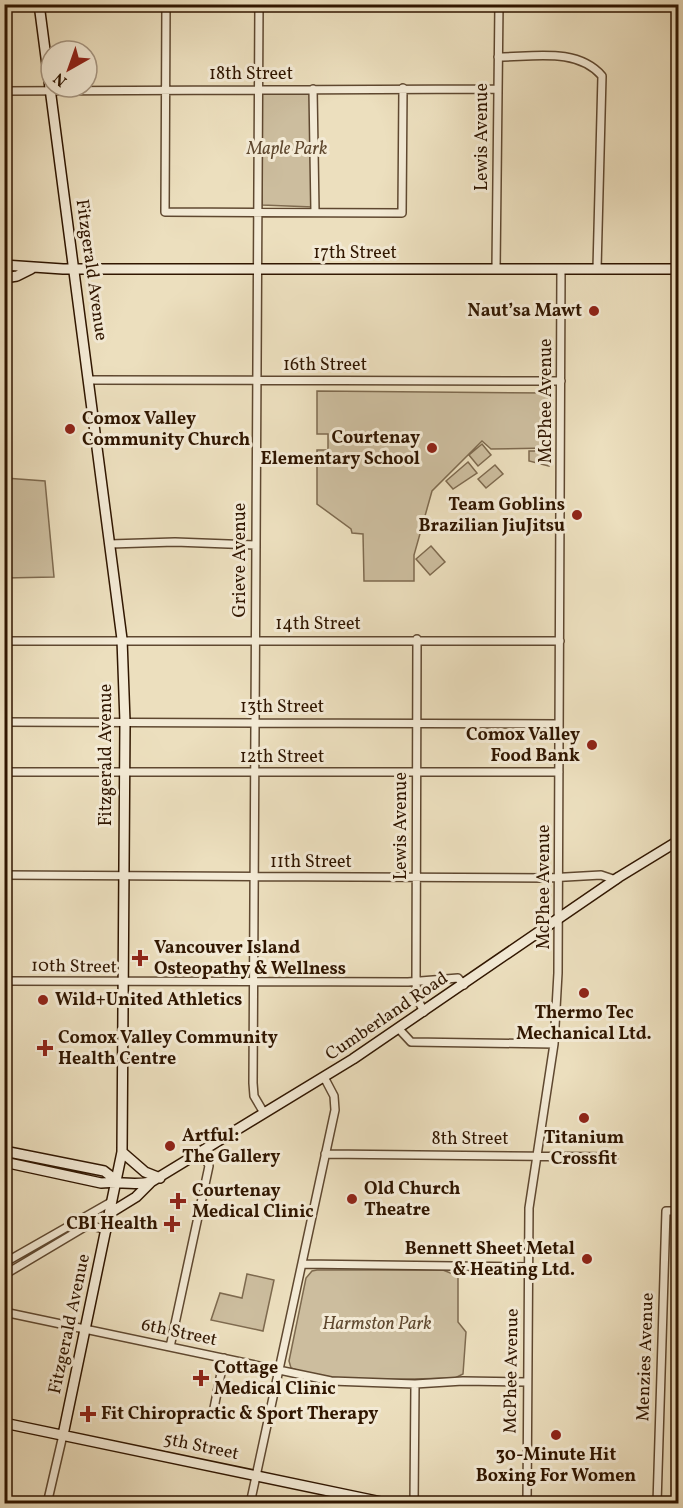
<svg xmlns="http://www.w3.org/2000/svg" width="683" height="1508" font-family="Vollkorn,serif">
<rect width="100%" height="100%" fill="#ecdfbe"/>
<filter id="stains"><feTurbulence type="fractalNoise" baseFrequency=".00333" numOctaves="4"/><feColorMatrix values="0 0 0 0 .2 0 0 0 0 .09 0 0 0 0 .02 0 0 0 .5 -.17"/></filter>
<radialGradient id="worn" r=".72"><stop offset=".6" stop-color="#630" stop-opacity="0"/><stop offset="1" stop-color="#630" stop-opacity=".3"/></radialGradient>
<path fill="#ccbd9e" stroke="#7e6a4f" stroke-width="1.5" d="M 261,93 L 311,94 L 313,207 L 262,205 Z
M 317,391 L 550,393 L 549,448 L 491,449 L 482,441 L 432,491 L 414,555 L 414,581 L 364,581 L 363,534 L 352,533 L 351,529 L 317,504 L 317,450 L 328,450 L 328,434 L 317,434 Z
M 482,444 L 491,455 L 478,466 L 469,455 Z
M 529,451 L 550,451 L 549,466 L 529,461 Z
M 468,462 L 477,473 L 453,489 L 446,481 Z
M 495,465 L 503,474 L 486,488 L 478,479 Z
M 5,478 L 45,481 L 54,577 L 5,578 L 5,549 L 10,540 L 5,530 Z
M 431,546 L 445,562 L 430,575 L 416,559 Z
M 317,1270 L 443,1270 L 458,1276 L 458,1322 L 466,1332 L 463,1374 L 455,1378 C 409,1378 333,1385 291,1368 L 289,1361 L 306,1278 L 312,1271 Z
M 247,1274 L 274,1280 L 263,1331 L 211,1320 L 220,1293 L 242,1298 Z"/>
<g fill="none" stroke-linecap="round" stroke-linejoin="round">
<defs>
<path id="street" d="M 166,4 L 165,212 L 402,213 L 403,88
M 259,4 L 253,1083 L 254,1096 L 264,1113
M 498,57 C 533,57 577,47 602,76 L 597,269
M 313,89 L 315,212
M 4,91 L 497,89
M 496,269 L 499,4
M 89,380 L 561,381
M 110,544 L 175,542 L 255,545
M 417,639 L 416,982 L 417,998 L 424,1012
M 4,641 L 560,641
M 4,722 L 559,724
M 4,772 L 559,772
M 4,875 L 548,878 L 601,875 L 616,880
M 4,981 L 408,982 L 458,978 L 464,985
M 399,1029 L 411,1042 L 554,1044
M 325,1154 L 614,1157
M 4,1263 L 111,1202
M 302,1264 L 528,1267
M 4,1275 L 88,1225 L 107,1230
M 4,1312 L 331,1381 L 415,1384 L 463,1381 L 527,1382
M 170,1347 L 209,1166 L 202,1151
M 213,1413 L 224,1358
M 47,1504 L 63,1435
M 250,1504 L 335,1110 L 334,1096 L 324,1077
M 344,1504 L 345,1494
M 414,1504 L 415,1384
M 527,1504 L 529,1208 L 554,1044 L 558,973 L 561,269
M 657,1504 L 666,1211 L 678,1211"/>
<path id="secondary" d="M 39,4 L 122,639 L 125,722 L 122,1152 L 63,1435
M 4,265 L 63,269 L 678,269
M 4,278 L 17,276 L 31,269
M 4,1151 L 104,1171 L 117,1181
M 122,1152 L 145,1172 L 160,1178
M 4,1162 L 101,1183 C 118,1181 134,1186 151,1182
M 110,1213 L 136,1197 L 151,1182 L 353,1059 L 619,877 L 678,841
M 4,1423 L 391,1504"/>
</defs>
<use href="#street" stroke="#5f4830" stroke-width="10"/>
<use href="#secondary" stroke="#301600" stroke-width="12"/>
<use href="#street" stroke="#f3ead5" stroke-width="7"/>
<use href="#secondary" stroke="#f3ead5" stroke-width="9"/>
</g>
<g fill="#8f2418" stroke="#f3ead5" stroke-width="2">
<circle cx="594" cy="311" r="6"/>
<circle cx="70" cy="429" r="6"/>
<circle cx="432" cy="448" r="6"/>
<circle cx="577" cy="515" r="6"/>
<circle cx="592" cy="745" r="6"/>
<path d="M137 949h6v6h6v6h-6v6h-6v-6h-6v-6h6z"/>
<circle cx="584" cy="993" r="6"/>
<circle cx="43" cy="1000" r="6"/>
<path d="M42 1039h6v6h6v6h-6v6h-6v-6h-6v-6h6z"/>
<circle cx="584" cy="1118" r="6"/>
<circle cx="170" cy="1146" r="6"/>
<circle cx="352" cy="1199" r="6"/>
<path d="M175 1192h6v6h6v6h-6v6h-6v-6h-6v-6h6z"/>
<path d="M169 1215h6v6h6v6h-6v6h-6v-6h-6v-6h6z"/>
<circle cx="587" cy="1259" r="6"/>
<path d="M198 1369h6v6h6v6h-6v6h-6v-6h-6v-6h6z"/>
<path d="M85 1405h6v6h6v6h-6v6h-6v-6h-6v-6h6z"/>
<circle cx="556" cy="1435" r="6"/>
</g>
<g text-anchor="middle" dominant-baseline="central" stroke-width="6" stroke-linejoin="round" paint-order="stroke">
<g font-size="18" fill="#301600" stroke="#f3ead5">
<text x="251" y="74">18th Street</text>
<text transform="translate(482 137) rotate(-90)">Lewis Avenue</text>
<text x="355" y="253">17th Street</text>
<text transform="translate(91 270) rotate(82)">Fitzgerald Avenue</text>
<text x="325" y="365">16th Street</text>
<text transform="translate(546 401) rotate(-90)">McPhee Avenue</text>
<text transform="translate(240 560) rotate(-90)">Grieve Avenue</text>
<text x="318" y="624">14th Street</text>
<text x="282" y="707">13th Street</text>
<text transform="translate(106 755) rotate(-90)">Fitzgerald Avenue</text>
<text x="282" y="757">12th Street</text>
<text transform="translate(401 826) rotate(-90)">Lewis Avenue</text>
<text x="311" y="862">11th Street</text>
<text transform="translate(544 887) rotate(-90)">McPhee Avenue</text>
<text transform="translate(74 967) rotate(1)">10th Street</text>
<text transform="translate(387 1017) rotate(-34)">Cumberland Road</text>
<text x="470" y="1139">8th Street</text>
<text transform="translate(70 1324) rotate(-78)">Fitzgerald Avenue</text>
<text transform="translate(179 1333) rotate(12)">6th Street</text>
<text transform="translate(646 1357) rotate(-88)">Menzies Avenue</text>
<text transform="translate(512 1371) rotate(-89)">McPhee Avenue</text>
<text transform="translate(201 1447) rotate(12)">5th Street</text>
</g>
<g font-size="18" font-style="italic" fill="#5f482f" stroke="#f3ead5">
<text x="287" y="149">Maple Park</text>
<text x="377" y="1324">Harmston Park</text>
</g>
<g font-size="18" font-weight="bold" fill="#301600" stroke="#f3ead5" text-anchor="start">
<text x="582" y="311" text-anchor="end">Naut’sa Mawt</text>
<text x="82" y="419">Comox Valley<tspan x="82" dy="21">Community Church</tspan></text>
<text x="420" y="438" text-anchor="end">Courtenay<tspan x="420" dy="21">Elementary School</tspan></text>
<text x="565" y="505" text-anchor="end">Team Goblins<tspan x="565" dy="21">Brazilian JiuJitsu</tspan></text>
<text x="580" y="735" text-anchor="end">Comox Valley<tspan x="580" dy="21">Food Bank</tspan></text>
<text x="154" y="948">Vancouver Island<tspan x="154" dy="21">Osteopathy &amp; Wellness</tspan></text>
<text x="55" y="1000">Wild+United Athletics</text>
<text x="584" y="1013" text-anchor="middle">Thermo Tec<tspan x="584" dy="21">Mechanical Ltd.</tspan></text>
<text x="58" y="1038">Comox Valley Community<tspan x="58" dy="21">Health Centre</tspan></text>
<text x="182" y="1136">Artful:<tspan x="182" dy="21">The Gallery</tspan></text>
<text x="584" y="1138" text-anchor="middle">Titanium<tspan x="584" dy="21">Crossfit</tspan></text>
<text x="364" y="1189">Old Church<tspan x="364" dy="21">Theatre</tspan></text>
<text x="192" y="1191">Courtenay<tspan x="192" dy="21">Medical Clinic</tspan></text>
<text x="158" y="1224" text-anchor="end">CBI Health</text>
<text x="575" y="1249" text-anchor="end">Bennett Sheet Metal<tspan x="575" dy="21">&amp; Heating Ltd.</tspan></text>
<text x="214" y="1368">Cottage<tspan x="214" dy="21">Medical Clinic</tspan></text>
<text x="101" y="1414">Fit Chiropractic &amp; Sport Therapy</text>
<text x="556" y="1455" text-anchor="middle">30-Minute Hit<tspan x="556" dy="21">Boxing For Women</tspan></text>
</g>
</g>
<rect width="683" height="1508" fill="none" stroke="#ecdfbe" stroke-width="24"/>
<rect x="6" y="6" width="671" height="1496" fill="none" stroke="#301600" stroke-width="3"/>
<rect x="12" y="12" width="659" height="1484" fill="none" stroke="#301600" stroke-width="1.5"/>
<g transform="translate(69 69) rotate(220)"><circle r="28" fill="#f3ead5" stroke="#a59580" stroke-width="1.5"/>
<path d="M0-4.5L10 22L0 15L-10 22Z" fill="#8f2418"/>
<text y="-9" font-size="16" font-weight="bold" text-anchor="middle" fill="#301600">N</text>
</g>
<rect width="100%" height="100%" filter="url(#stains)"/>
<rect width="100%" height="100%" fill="url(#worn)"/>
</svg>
